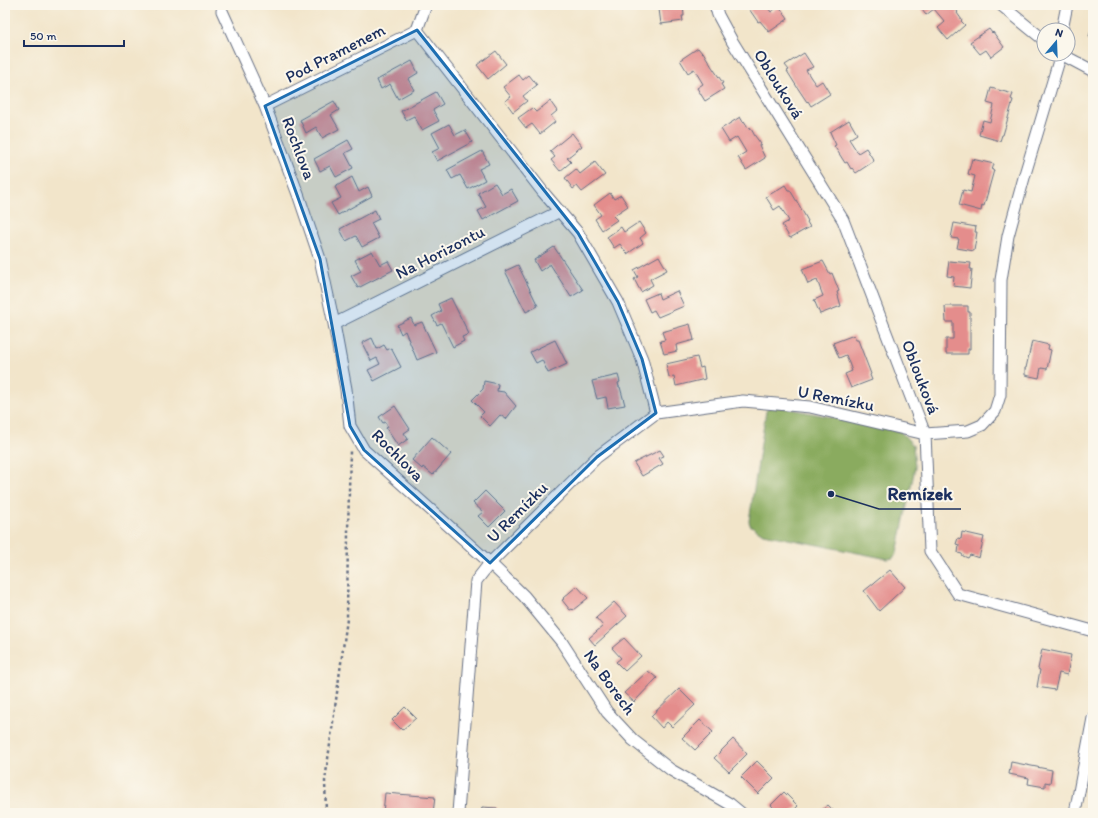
<svg xmlns="http://www.w3.org/2000/svg" width="1098" height="818" font-family="Itim,sans-serif">
<rect width="100%" height="100%" fill="#fbf7ec"/>
<filter id="ink" filterUnits="userSpaceOnUse"><feTurbulence type="fractalNoise" baseFrequency=".025" numOctaves="2"/><feDisplacementMap in="SourceGraphic" scale="8" xChannelSelector="R" yChannelSelector="G"/><feConvolveMatrix kernelMatrix="1 2 1 2 8 2 1 2 1" color-interpolation-filters="sRGB"/></filter>
<filter id="wash" filterUnits="userSpaceOnUse"><feTurbulence type="fractalNoise" baseFrequency=".012" numOctaves="4" result="noise"/><feDisplacementMap in="SourceGraphic" scale="16" xChannelSelector="R" yChannelSelector="G"/><feGaussianBlur stdDeviation="0.9" result="paint"/><feColorMatrix in="noise" values="0 0 0 0 0 0 0 0 0 0 0 0 0 0 0 0 0 1.4 0 .05"/><feComposite in="paint" operator="in"/></filter>
<g filter="url(#wash)">
<rect width="100%" height="100%" fill="#f2e5ca"/>
<path fill="#8aab5f" stroke="#526d5e" d="M 771,405 L 900,431 L 913,445 L 915,468 L 897,553 L 893,558 L 888,559 L 763,534 L 750,525 L 749,521 L 766,411 Z"/>
<g id="blocks">
<path fill="#e48d8c" d="M 666,5 L 683,5 L 684,16 L 682,16 L 683,21 L 661,24 L 659,9 L 666,8 Z
M 748,5 L 766,5 L 771,12 L 779,6 L 788,19 L 769,32 L 760,21 L 758,22 L 747,6 Z
M 918,5 L 952,5 L 958,12 L 957,13 L 962,20 L 961,21 L 965,25 L 948,40 L 938,28 L 945,22 L 934,9 L 926,15 Z
M 1093,25 L 1093,38 L 1089,36 Z
M 989,29 L 992,33 L 993,32 L 1004,47 L 991,57 L 986,50 L 980,54 L 970,42 Z
M 698,48 L 702,53 L 703,52 L 712,67 L 723,83 L 721,84 L 724,89 L 705,101 L 697,88 L 703,84 L 694,69 L 688,73 L 680,60 Z
M 496,51 L 506,64 L 488,79 L 477,65 Z
M 804,53 L 813,67 L 806,70 L 811,78 L 816,85 L 822,81 L 830,94 L 811,106 L 808,101 L 807,102 L 797,87 L 787,71 L 789,70 L 785,65 Z
M 412,61 L 418,73 L 408,79 L 414,90 L 398,99 L 390,84 L 381,89 L 377,80 Z
M 519,75 L 523,80 L 529,75 L 537,85 L 523,96 L 527,101 L 513,112 L 505,101 L 511,97 L 503,87 Z
M 991,88 L 1013,94 L 1011,99 L 1013,100 L 1008,118 L 1003,135 L 1002,135 L 1000,141 L 979,135 L 983,120 L 990,122 L 994,105 L 987,103 Z
M 436,92 L 443,104 L 433,110 L 439,121 L 422,130 L 414,116 L 406,120 L 401,111 Z
M 334,101 L 339,110 L 331,115 L 339,129 L 322,138 L 316,127 L 306,133 L 300,120 Z
M 550,101 L 557,111 L 551,116 L 555,122 L 540,134 L 532,124 L 526,128 L 518,118 L 532,108 L 536,112 Z
M 740,117 L 743,122 L 744,121 L 749,129 L 750,127 L 755,136 L 761,144 L 759,145 L 765,158 L 746,170 L 738,157 L 746,152 L 737,137 L 729,142 L 721,129 Z
M 849,120 L 857,134 L 849,139 L 858,153 L 866,148 L 874,161 L 856,173 L 852,168 L 851,169 L 847,162 L 845,163 L 840,155 L 834,146 L 836,145 L 830,132 Z
M 449,124 L 455,135 L 465,130 L 472,142 L 437,161 L 432,152 L 440,148 L 432,133 Z
M 572,133 L 582,146 L 567,158 L 571,162 L 560,171 L 551,160 L 555,157 L 550,151 Z
M 348,140 L 353,149 L 345,153 L 353,168 L 336,177 L 330,166 L 320,171 L 314,159 Z
M 482,151 L 489,164 L 479,169 L 485,180 L 468,189 L 460,175 L 452,179 L 447,170 Z
M 972,159 L 994,164 L 992,170 L 994,170 L 984,206 L 982,205 L 981,211 L 959,205 L 963,190 L 971,192 L 975,176 L 968,174 Z
M 595,162 L 605,175 L 582,192 L 577,186 L 573,189 L 565,178 L 576,169 L 580,174 Z
M 352,177 L 359,192 L 368,187 L 372,196 L 338,215 L 331,203 L 341,198 L 335,187 Z
M 495,183 L 502,194 L 511,189 L 518,201 L 483,220 L 478,211 L 486,207 L 478,193 Z
M 785,185 L 788,190 L 790,190 L 799,205 L 808,221 L 807,222 L 810,227 L 790,238 L 782,225 L 789,221 L 785,214 L 780,206 L 774,210 L 766,197 Z
M 610,193 L 614,199 L 621,195 L 628,206 L 613,216 L 617,220 L 602,230 L 595,219 L 601,215 L 594,205 Z
M 375,210 L 379,219 L 371,223 L 379,238 L 362,247 L 356,236 L 346,241 L 340,229 Z
M 639,222 L 646,233 L 640,238 L 643,243 L 627,254 L 620,244 L 614,248 L 607,237 L 621,227 L 624,232 Z
M 954,223 L 976,227 L 975,232 L 977,232 L 974,251 L 957,248 L 959,239 L 951,238 Z
M 554,247 L 583,290 L 571,297 L 550,264 L 540,271 L 534,260 Z
M 372,251 L 380,265 L 388,261 L 393,270 L 358,288 L 351,276 L 361,271 L 355,260 Z
M 659,256 L 667,270 L 650,279 L 653,285 L 641,292 L 634,279 L 638,277 L 634,270 Z
M 823,261 L 830,274 L 832,273 L 839,291 L 837,292 L 841,306 L 820,314 L 814,300 L 823,296 L 817,280 L 808,284 L 802,269 Z
M 949,261 L 971,263 L 970,269 L 972,269 L 970,288 L 953,286 L 954,277 L 947,276 Z
M 518,265 L 538,306 L 526,312 L 505,271 Z
M 677,291 L 684,306 L 658,317 L 654,310 L 650,312 L 644,299 L 658,293 L 660,299 Z
M 451,298 L 469,334 L 462,337 L 464,341 L 453,347 L 441,323 L 437,325 L 432,316 L 441,311 L 438,304 Z
M 945,306 L 968,306 L 968,312 L 970,312 L 970,349 L 968,349 L 968,354 L 946,354 L 946,339 L 953,339 L 953,322 L 946,322 Z
M 411,318 L 414,325 L 422,322 L 436,352 L 417,360 L 405,331 L 401,334 L 397,325 Z
M 690,324 L 694,340 L 676,345 L 677,351 L 664,354 L 660,341 L 665,340 L 662,332 Z
M 854,335 L 856,340 L 858,340 L 871,374 L 870,375 L 872,380 L 851,388 L 845,374 L 852,371 L 846,355 L 839,358 L 833,343 Z
M 372,338 L 377,349 L 384,345 L 387,350 L 391,348 L 401,367 L 374,381 L 368,370 L 380,364 L 377,358 L 371,361 L 362,343 Z
M 555,340 L 567,364 L 548,373 L 542,360 L 536,363 L 530,352 Z
M 1032,341 L 1049,345 L 1048,349 L 1051,350 L 1047,369 L 1041,368 L 1039,378 L 1025,375 L 1025,368 L 1026,368 Z
M 697,357 L 700,368 L 703,367 L 705,379 L 676,386 L 674,376 L 669,377 L 666,364 Z
M 618,375 L 620,382 L 618,383 L 619,387 L 620,387 L 625,405 L 608,408 L 606,397 L 597,399 L 592,381 Z
M 484,381 L 498,384 L 497,391 L 504,392 L 516,406 L 506,419 L 500,415 L 490,426 L 480,416 L 484,412 L 472,400 L 483,389 Z
M 395,406 L 410,429 L 404,433 L 408,439 L 398,446 L 386,428 L 388,427 L 385,422 L 383,423 L 379,417 Z
M 432,437 L 451,454 L 433,475 L 423,467 L 422,469 L 412,460 Z
M 660,450 L 664,456 L 659,458 L 663,464 L 642,476 L 634,463 Z
M 485,491 L 505,511 L 489,527 L 478,516 L 483,512 L 473,503 Z
M 962,532 L 984,537 L 979,558 L 970,555 L 968,558 L 963,556 L 962,554 L 958,553 L 959,545 L 956,544 L 958,538 L 961,539 Z
M 890,570 L 905,587 L 879,611 L 864,591 Z
M 577,586 L 588,598 L 573,610 L 572,609 L 570,610 L 562,600 L 564,599 L 563,598 Z
M 614,602 L 627,616 L 595,645 L 589,638 L 603,626 L 596,618 Z
M 624,638 L 641,656 L 625,671 L 616,662 L 621,658 L 612,648 Z
M 1042,649 L 1071,655 L 1067,675 L 1059,673 L 1055,690 L 1037,687 L 1040,670 L 1038,669 Z
M 648,671 L 657,678 L 634,702 L 624,693 Z
M 679,689 L 695,705 L 672,727 L 667,722 L 662,728 L 651,716 Z
M 405,707 L 416,718 L 402,730 L 392,720 Z
M 700,720 L 713,732 L 695,750 L 682,738 Z
M 733,739 L 747,754 L 729,772 L 714,758 Z
M 757,761 L 774,778 L 758,794 L 741,777 Z
M 1011,762 L 1052,770 L 1050,783 L 1045,782 L 1045,787 L 1028,784 L 1029,778 L 1009,774 Z
M 784,792 L 798,806 L 791,813 L 779,813 L 771,805 Z
M 385,793 L 435,797 L 433,813 L 383,813 Z
M 828,805 L 836,813 L 823,813 L 821,811 Z
M 482,807 L 497,808 L 497,813 L 481,813 Z"/>
</g>
</g>
<g filter="url(#ink)">
<use href="#blocks" fill-opacity="0" stroke="#666f84" stroke-width="1"/>
<g fill="none" stroke-linecap="round" stroke-linejoin="round">
<defs>
<path id="street" d="M 715,5 L 718,15 L 732,41 L 843,220 L 925,434 L 968,431 L 982,425 L 995,411 L 1000,395 L 1001,280 L 1008,236 L 1025,174 L 1061,54
M 1001,5 L 1044,40
M 222,11 L 265,106 L 299,197 L 320,259 L 334,324 L 346,389 L 350,426 L 364,450 L 490,563 L 476,581 L 458,813
M 417,30 L 543,192 L 578,233 L 618,302 L 642,359 L 656,413
M 1062,30 L 1067,5
M 1061,54 L 1093,71
M 265,106 L 417,30 L 426,5
M 334,324 L 560,211
M 741,813 L 730,804 L 671,770 L 633,740 L 607,712 L 561,641 L 524,596 L 490,563 L 597,457 L 656,413 L 743,401 L 810,407 L 925,434 L 930,551 L 958,594 L 1093,631
M 1075,813 L 1093,718"/>
</defs>
<use href="#street" stroke="#666f84" stroke-width="13"/>
<path stroke="#666f84" stroke-width="2.5" stroke-dasharray="3 3" stroke-linecap="butt" d="M 1070,37 L 1070,41 L 1074,47
M 326,813 L 325,781 L 347,619 L 348,531 L 350,451"/>
<use href="#street" stroke="#fff" stroke-width="11"/>
</g>
</g>
<path fill="#1f6fb2" fill-opacity="0.2" stroke="#1f6fb2" stroke-width="3" stroke-linejoin="round" d="M 417,30 L 578,233 L 618,302 L 642,359 L 656,413 L 597,457 L 490,563 L 364,450 L 350,426 L 320,259 L 265,106 Z"/>
<g text-anchor="middle" dominant-baseline="central" stroke-width="4" stroke-linejoin="round" paint-order="stroke">
<g font-size="17" fill="#1b2f5e" stroke="#fbf7ec">
<text transform="translate(335 53) rotate(-27)">Pod Pramenem</text>
<text transform="translate(779 84) rotate(58)">Oblouková</text>
<text transform="translate(299 148) rotate(69)">Rochlova</text>
<text transform="translate(440 252) rotate(-27)">Na Horizontu</text>
<text transform="translate(921 377) rotate(69)">Oblouková</text>
<text transform="translate(836 398) rotate(11)">U Remízku</text>
<text transform="translate(398 455) rotate(45)">Rochlova</text>
<text transform="translate(517 512) rotate(-45)">U Remízku</text>
<text transform="translate(610 682) rotate(54)">Na Borech</text>
</g>
</g>
<path fill="none" stroke="#1b2f5e" stroke-width="1.5" d="M831 494L879 509H961"/>
<circle fill="#1b2f5e" stroke="#fbf7ec" stroke-width="1.5" cx="831" cy="494" r="4"/>
<g font-size="18" text-anchor="middle" font-weight="bold" fill="#1b2f5e" stroke="#fbf7ec" stroke-width="4" stroke-linejoin="round" paint-order="stroke">
<text x="920" y="500">Remízek</text>
</g>
<rect width="1098" height="818" fill="none" stroke="#fbf7ec" stroke-width="20"/>
<g transform="translate(1056 42) rotate(19)"><circle r="19" fill="#fbf7ec" stroke="#a1a7b3"/>
<path d="M0-3L7 15L0 10L-7 15Z" fill="#1f6fb2"/>
<text y="-6" font-size="11" font-weight="bold" text-anchor="middle" fill="#1b2f5e">N</text>
</g>
<path d="M24 40v6h100v-6" fill="none" stroke="#1b2f5e" stroke-width="2"/>
<text x="30" y="40" font-size="12" fill="#1b2f5e" stroke="#fbf7ec" stroke-width="3" paint-order="stroke">50 m</text>
</svg>
